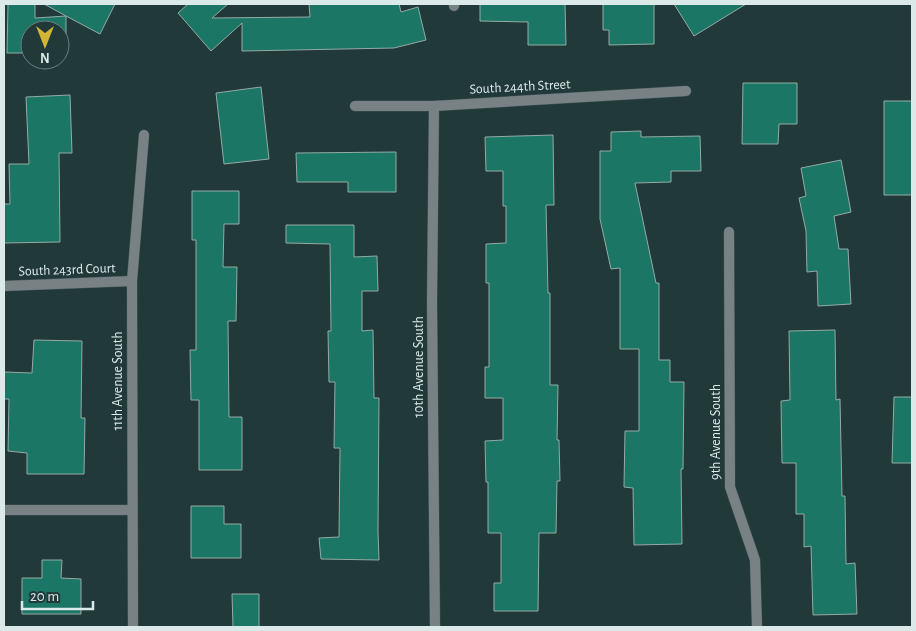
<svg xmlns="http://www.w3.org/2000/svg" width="916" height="631" font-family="'Alegreya Sans',sans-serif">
<rect width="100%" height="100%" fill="#223939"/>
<path fill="#1c7666" stroke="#93aba5" d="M 8,4 L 35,4 L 35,18 L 66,16 L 44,4 L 115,4 L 100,34 L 66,16 L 66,53 L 60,53 L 60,30 L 30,30 L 30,53 L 7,53 Z
M 188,4 L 228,4 L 212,18 L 310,17 L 309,4 L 399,4 L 401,12 L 418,7 L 426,40 L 394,48 L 242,51 L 242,23 L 211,51 L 178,13 Z
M 480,4 L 565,4 L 566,45 L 528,45 L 528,22 L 480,21 Z
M 603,4 L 654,4 L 654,44 L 609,45 L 609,30 L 603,30 Z
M 674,4 L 746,4 L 694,36 Z
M 743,83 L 797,83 L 797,124 L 779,124 L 778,144 L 742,144 Z
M 261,87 L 269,159 L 224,164 L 216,93 Z
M 70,95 L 72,153 L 59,153 L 60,242 L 4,243 L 4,204 L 10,204 L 9,164 L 29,164 L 26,97 Z
M 884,101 L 912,101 L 912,195 L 884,195 Z
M 641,131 L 641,137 L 700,136 L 701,171 L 671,171 L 671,182 L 635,183 L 656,283 L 659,283 L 659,360 L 670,360 L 670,382 L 684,382 L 683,469 L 681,469 L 682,544 L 634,545 L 633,488 L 624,487 L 625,431 L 639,431 L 639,349 L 620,349 L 620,268 L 611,269 L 600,219 L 600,151 L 611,151 L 611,132 Z
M 553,135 L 554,205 L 546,205 L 548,293 L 550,293 L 550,385 L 558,385 L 557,440 L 559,440 L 560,481 L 557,481 L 556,533 L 539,533 L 538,611 L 494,611 L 494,583 L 501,583 L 501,533 L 488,533 L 488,482 L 486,482 L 485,441 L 503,440 L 503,398 L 485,398 L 485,367 L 489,367 L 489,283 L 486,283 L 486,244 L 506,243 L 506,206 L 503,206 L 503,171 L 486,171 L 485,137 Z
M 396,152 L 396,192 L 348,192 L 348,182 L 297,182 L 296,153 Z
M 841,160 L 851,212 L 834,216 L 839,249 L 848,249 L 851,304 L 818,306 L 817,271 L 807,272 L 806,231 L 799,198 L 806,196 L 801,168 Z
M 192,191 L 239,191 L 239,224 L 224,224 L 223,267 L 237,267 L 236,321 L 228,321 L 229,417 L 242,417 L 242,470 L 199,470 L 199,400 L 191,400 L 190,350 L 196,350 L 196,240 L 192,240 Z
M 286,225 L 354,225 L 354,257 L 377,256 L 378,291 L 362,291 L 362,331 L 373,330 L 374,398 L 379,398 L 378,531 L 379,560 L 321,559 L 319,538 L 339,537 L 340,448 L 334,448 L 335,382 L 329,382 L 328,331 L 331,331 L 330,244 L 286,243 Z
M 835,330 L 836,400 L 840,399 L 842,496 L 845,496 L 846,564 L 855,563 L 857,614 L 813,615 L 811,546 L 804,547 L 804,514 L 796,514 L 796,463 L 782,463 L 781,401 L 790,400 L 789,331 Z
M 34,340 L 82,341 L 81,418 L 85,418 L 84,474 L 27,474 L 27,453 L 8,451 L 9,399 L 4,399 L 4,372 L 32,373 Z
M 894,397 L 912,397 L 912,463 L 892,463 Z
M 191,506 L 224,506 L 224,524 L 241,524 L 241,558 L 191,558 Z
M 42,560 L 62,560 L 61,578 L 81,579 L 81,614 L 22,614 L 22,578 L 42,578 Z
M 232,594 L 259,594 L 259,627 L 233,627 Z"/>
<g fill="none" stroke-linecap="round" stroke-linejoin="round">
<defs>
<path id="street" d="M 454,4 L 454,6
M 355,106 L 434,106 L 686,91
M 434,106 L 432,302 L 435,627
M 729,232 L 730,487 L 755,560 L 757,627
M 4,286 L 132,281
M 4,510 L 132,510
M 133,627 L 132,281 L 144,135"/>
</defs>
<use href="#street" stroke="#405555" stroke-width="11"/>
<use href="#street" stroke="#788285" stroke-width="10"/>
</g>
<g text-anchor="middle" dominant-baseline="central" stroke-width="5" stroke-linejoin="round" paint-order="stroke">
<g font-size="14" fill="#dce9e9" stroke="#223939">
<text transform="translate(520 87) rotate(-3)">South 244th Street</text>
<text transform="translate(67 270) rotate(-2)">South 243rd Court</text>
<text transform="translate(419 367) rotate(-90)">10th Avenue South</text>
<text transform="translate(118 381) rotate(-90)">11th Avenue South</text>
<text transform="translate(716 432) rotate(-90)">9th Avenue South</text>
</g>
</g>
<rect width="916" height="631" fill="none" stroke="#dce9e9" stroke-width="10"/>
<g transform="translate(45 45) rotate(180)"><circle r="24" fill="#223939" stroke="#6c7f7f"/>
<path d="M0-4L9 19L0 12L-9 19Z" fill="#d4b635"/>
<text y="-8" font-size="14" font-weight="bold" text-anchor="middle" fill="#dce9e9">N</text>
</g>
<path d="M22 601v8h71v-8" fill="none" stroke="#dce9e9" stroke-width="2.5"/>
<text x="30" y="601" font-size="15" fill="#dce9e9" stroke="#223939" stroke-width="4" paint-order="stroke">20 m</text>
</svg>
